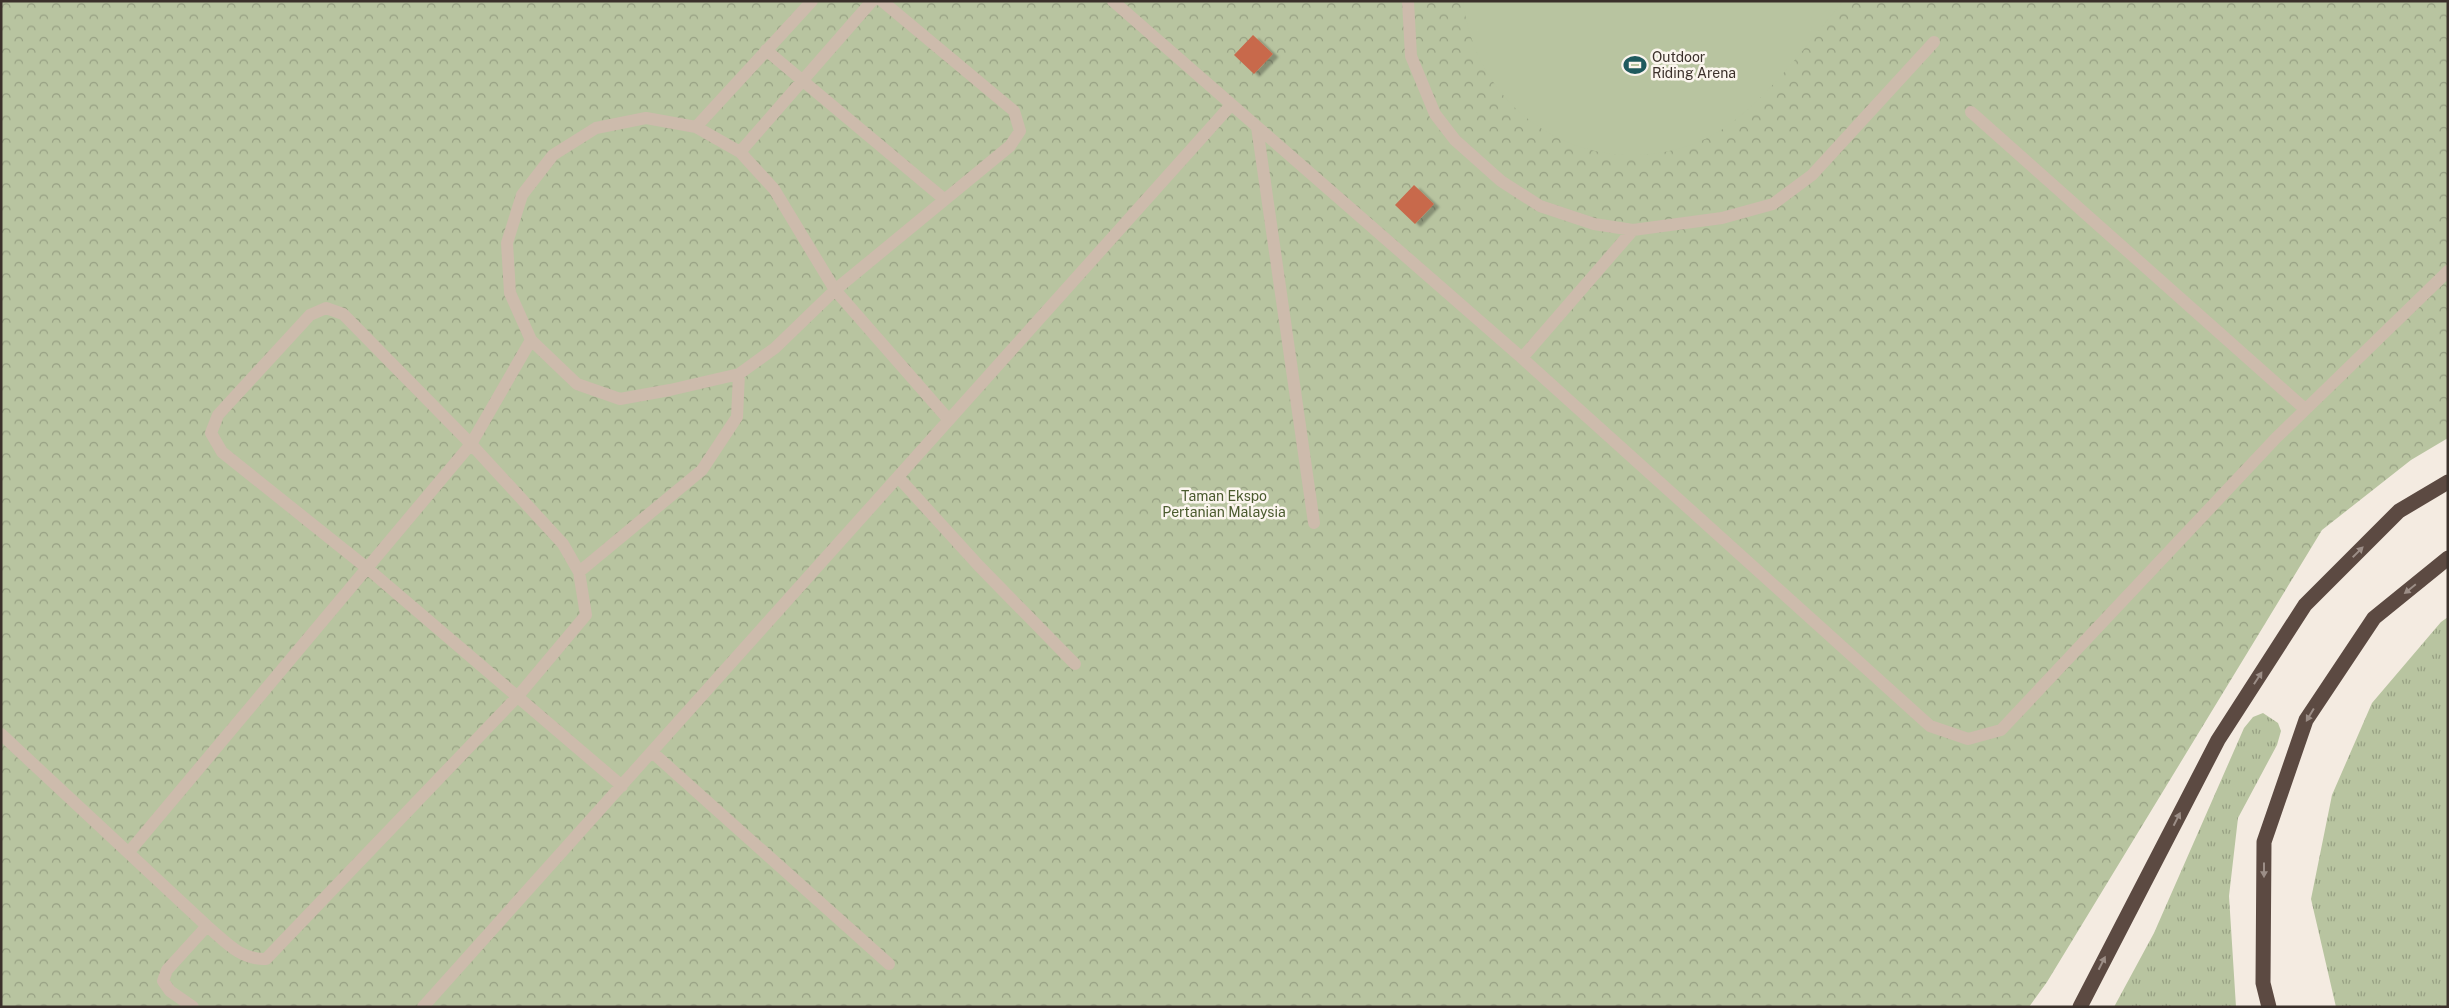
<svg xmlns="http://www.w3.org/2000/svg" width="2449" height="1008" font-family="'Public Sans',sans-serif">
<defs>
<pattern id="grass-tufts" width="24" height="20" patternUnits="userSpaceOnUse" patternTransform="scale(1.25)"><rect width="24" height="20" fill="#b8c4a0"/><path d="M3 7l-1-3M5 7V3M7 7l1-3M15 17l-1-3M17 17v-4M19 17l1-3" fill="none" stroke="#97a083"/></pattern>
<pattern id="park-crowns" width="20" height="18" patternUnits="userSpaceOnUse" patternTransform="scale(1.25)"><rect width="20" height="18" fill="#b8c4a0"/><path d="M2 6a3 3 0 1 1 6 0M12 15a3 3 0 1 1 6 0" fill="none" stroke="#97a083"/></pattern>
<filter id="shadow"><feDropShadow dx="5.5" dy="3" stdDeviation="1" flood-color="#0004"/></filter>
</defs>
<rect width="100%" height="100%" fill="#f4ebe1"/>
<path fill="url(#grass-tufts)" d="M 2448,617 L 2448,1007 L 2336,1007 L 2311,899 L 2332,795 L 2372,703 L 2441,622 Z
M 2263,713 L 2278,723 L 2281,731 L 2277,745 L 2238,818 L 2229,896 L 2236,1007 L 2114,1007 L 2154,933 L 2244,728 L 2253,717 Z"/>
<path fill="url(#park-crowns)" d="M 1,1 L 2448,1 L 2448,438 L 2411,460 L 2322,530 L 2047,982 L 2029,1007 L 1,1007 Z"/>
<path fill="#b8c4a0" d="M 1463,1 L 1843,1 C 1806,45 1764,105 1715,134 C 1692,147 1664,154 1639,155 C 1547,158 1474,91 1463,1 Z"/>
<path fill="#c8694b" filter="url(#shadow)" d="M 1253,35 L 1273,54 L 1254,74 L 1234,55 Z
M 1414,185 L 1434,204 L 1415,224 L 1395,205 Z"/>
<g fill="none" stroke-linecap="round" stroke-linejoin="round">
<path stroke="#cdbbac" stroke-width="12" d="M 882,1 L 1014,111 L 1020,131 L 1010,146 L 835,290 L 949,420
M 1113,1 L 1522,358 L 1930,726 L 1968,739 L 2001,730 L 2276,438 L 2448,271
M 1408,1 L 1411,56 L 1435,114 L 1455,140 L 1501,181 L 1540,206 L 1594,224 L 1633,230 L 1722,218 L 1773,204 L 1812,175 L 1934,42
M 766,50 L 944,199
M 1971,112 L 2305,409
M 646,118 L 696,127 L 740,152 L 774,189 L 835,290 L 775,348 L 739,374 L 670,390 L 620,399 L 577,384 L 531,340 L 510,293 L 507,243 L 522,195 L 553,155 L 596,128 Z
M 696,127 L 812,1
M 1257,127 L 1314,523
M 740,152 L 872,1
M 1522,358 L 1633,230
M 898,477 L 979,566 L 1075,664
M 579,572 L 702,470 L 737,417 L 739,374
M 1,734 L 207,926 L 167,970 L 163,981 L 170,991 L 193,1007
M 652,752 L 889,964
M 129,852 L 471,444 L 343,314 L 326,308 L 310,315 L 218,415 L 211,433 L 222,452 L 367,568 L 622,786
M 207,926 C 225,941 240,960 266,959 L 518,696 L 586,615 L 579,572 L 563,544 L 471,444 L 531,340
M 423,1007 L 1231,105"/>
<path stroke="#5c4a42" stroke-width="15" d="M 2080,1007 L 2218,740 L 2305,605 L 2399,511 L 2448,482
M 2269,1007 L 2263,983 L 2264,842 L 2306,720 L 2374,618 L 2448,558"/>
</g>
<defs><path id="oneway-solid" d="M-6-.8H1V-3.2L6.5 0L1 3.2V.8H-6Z" transform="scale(1.25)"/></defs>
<g fill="#9c8e87">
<use href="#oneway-solid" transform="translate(2358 552) rotate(-45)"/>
<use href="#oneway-solid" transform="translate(2410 589) rotate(141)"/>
<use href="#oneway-solid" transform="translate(2258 678) rotate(-57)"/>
<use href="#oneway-solid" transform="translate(2310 715) rotate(121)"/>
<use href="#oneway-solid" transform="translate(2177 819) rotate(-63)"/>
<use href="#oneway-solid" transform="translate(2264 870) rotate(90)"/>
<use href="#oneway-solid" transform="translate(2102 963) rotate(-63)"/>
</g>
<defs>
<symbol id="stadium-bare" viewBox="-9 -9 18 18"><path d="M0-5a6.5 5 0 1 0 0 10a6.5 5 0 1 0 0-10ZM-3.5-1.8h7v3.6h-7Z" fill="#1f5a5e" stroke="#fbf5ee" stroke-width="2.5" paint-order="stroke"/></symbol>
</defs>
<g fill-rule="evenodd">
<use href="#stadium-bare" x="1619" y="49" width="32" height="32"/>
</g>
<g text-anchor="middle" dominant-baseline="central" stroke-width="5" stroke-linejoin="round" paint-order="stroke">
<g font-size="14" fill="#3b302b" stroke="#fbf5ee" text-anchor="start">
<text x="1652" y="57">Outdoor<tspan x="1652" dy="16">Riding Arena</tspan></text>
</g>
<g font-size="14" fill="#4a5a2e" stroke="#fbf5ee">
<text x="1224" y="496">Taman Ekspo<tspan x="1224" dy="16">Pertanian Malaysia</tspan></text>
</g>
</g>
<rect width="2449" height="1008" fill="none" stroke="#3b302b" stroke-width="5"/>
</svg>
